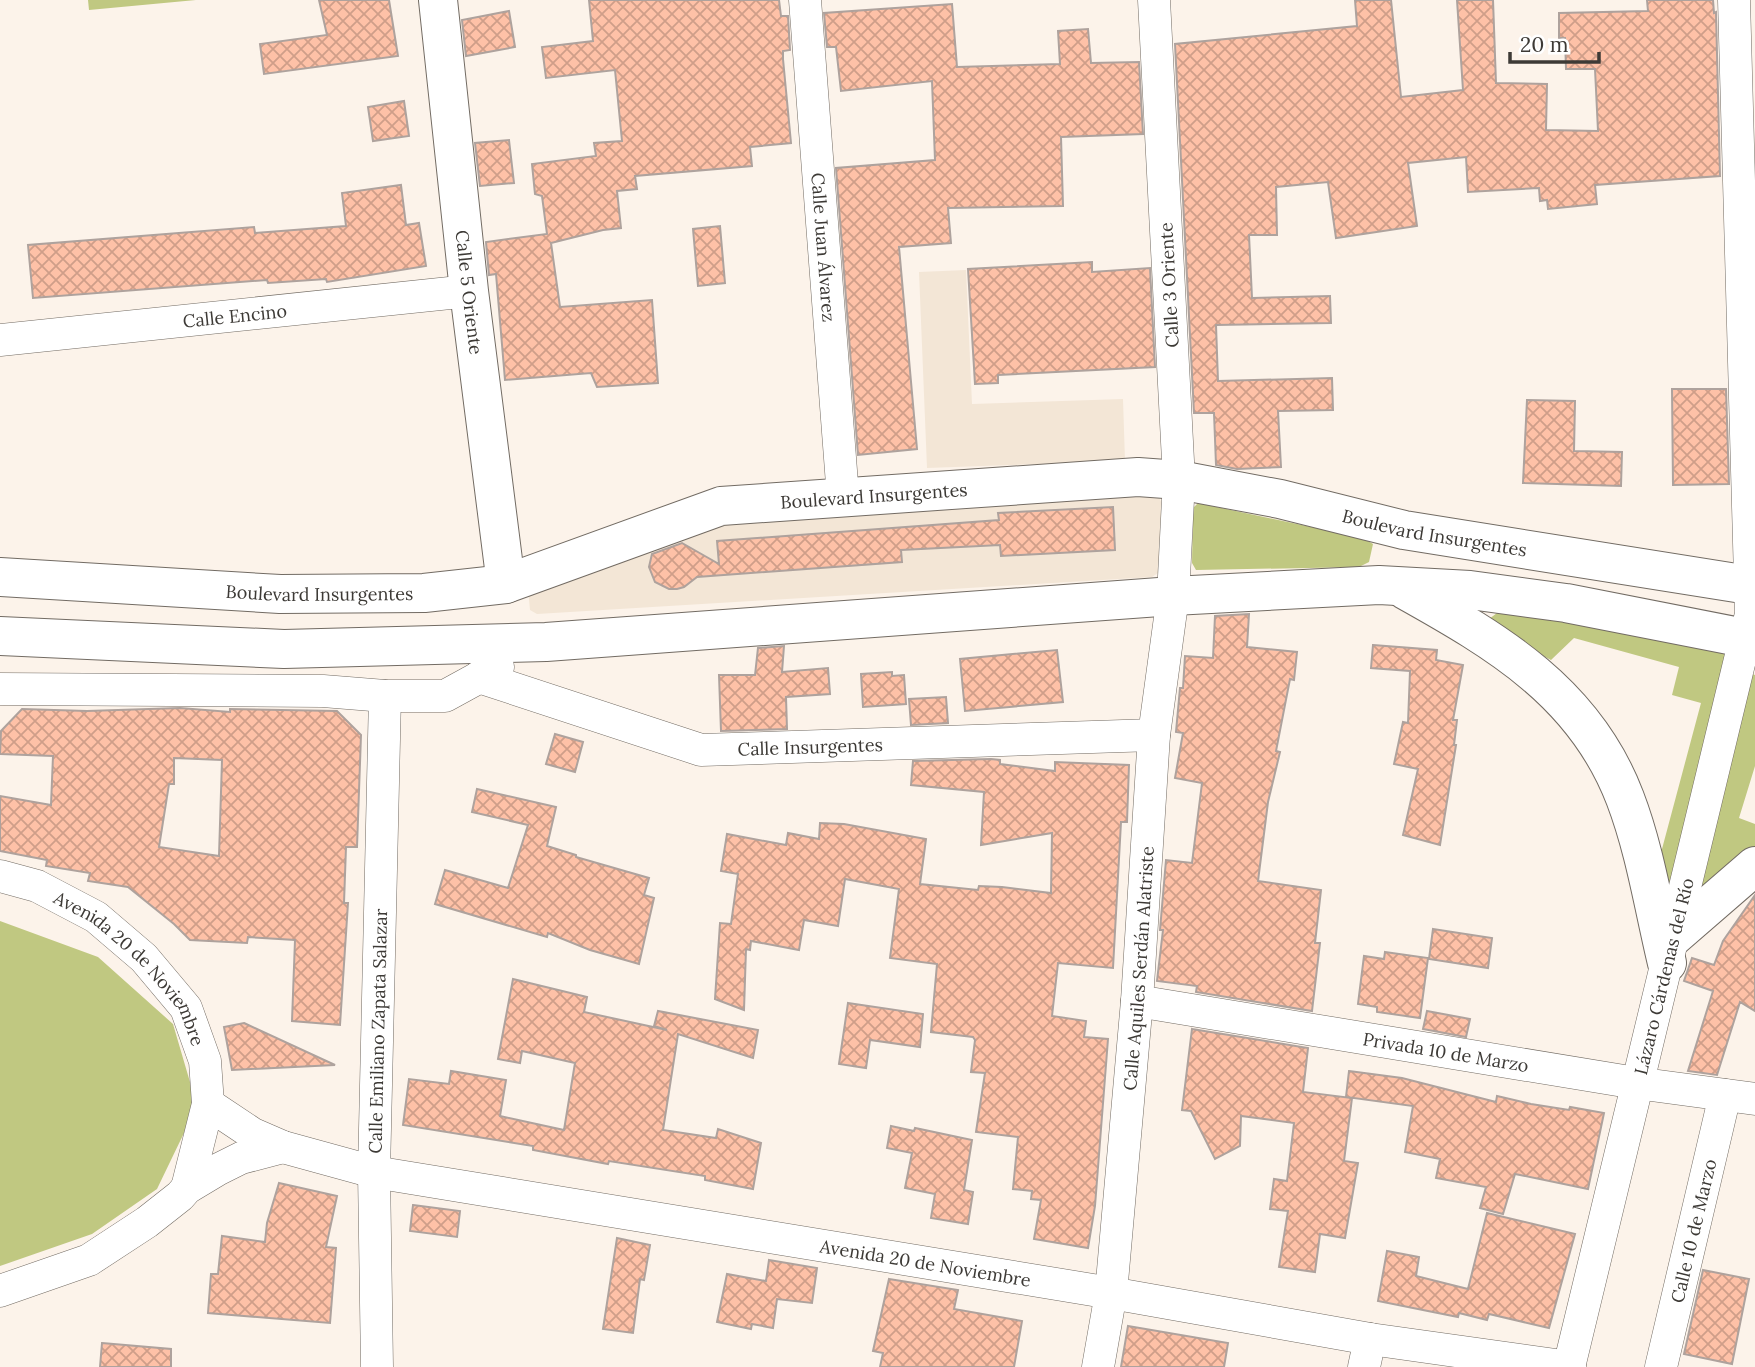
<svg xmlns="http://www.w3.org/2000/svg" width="1755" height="1367" font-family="Lora,serif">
<defs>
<pattern id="building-cross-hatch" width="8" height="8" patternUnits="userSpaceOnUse" patternTransform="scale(1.75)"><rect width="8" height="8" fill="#fec1a7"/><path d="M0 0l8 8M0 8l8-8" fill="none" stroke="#cf9e89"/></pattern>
</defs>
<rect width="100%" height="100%" fill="#fcf3ea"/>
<path fill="#f3e6d6" d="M 966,270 L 972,404 L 1123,399 L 1125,461 L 927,468 L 919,272 Z
M 1152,495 L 1159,497 L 1162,504 L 1161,566 L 1158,573 L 1152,577 L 537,614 L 530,610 L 528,589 L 725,521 Z"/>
<path fill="#c0c881" d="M 88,0 L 196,0 L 89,10 Z
M 1198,503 L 1363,538 L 1373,544 L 1369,562 L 1359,567 L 1196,570 L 1192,563 L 1193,508 Z
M 1505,611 L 1728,654 L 1732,667 L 1755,675 L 1755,766 L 1739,818 L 1755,824 L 1755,855 L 1676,926 L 1645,845 L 1662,849 L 1701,703 L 1672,695 L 1679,667 L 1574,638 L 1551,660 L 1501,634 L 1489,619 L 1497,613 Z
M 0,921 L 98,957 L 173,1024 L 197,1106 L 157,1189 L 92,1234 L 0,1266 Z"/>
<path fill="url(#building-cross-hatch)" stroke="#aea29d" stroke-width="2" fill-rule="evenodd" d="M 319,0 L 389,0 L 398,56 L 264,74 L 260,44 L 327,35 Z
M 589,0 L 779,0 L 781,16 L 788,16 L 790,50 L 783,51 L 783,59 L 791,143 L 750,147 L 752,166 L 635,176 L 637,189 L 617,191 L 621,228 L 603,230 L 551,243 L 560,307 L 652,300 L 658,383 L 597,387 L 591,373 L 505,380 L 496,274 L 489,275 L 486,242 L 547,234 L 542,196 L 535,194 L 532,164 L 596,156 L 594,143 L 622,141 L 615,70 L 546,78 L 542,47 L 593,41 Z
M 1355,0 L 1391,0 L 1401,97 L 1463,90 L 1457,0 L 1493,0 L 1496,83 L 1547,84 L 1546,130 L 1598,131 L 1595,69 L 1566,69 L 1565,38 L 1559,38 L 1559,13 L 1648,11 L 1647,0 L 1713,0 L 1714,13 L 1716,12 L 1720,176 L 1595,185 L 1597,204 L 1548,209 L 1547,200 L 1540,201 L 1539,188 L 1468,192 L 1466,157 L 1408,163 L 1417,226 L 1336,238 L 1328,182 L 1276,187 L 1277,235 L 1249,235 L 1252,298 L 1330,296 L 1331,323 L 1216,325 L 1218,381 L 1332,378 L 1333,410 L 1278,411 L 1281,467 L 1237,469 L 1216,465 L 1214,413 L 1194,413 L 1175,44 L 1357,26 Z
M 952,4 L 957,67 L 1060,64 L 1058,31 L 1088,29 L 1091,63 L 1139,62 L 1143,134 L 1061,137 L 1063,206 L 948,208 L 951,243 L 899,247 L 917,449 L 858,455 L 836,168 L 935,160 L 932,81 L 841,91 L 836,47 L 827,47 L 824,13 Z
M 509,11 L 515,47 L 466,56 L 462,20 Z
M 404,101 L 409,136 L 373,141 L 368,107 Z
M 509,140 L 514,183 L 480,186 L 475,143 Z
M 401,185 L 406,225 L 419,223 L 426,266 L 327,282 L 326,279 L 268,283 L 267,280 L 33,298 L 28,245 L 254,227 L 255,233 L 346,226 L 342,193 Z
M 720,226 L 725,283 L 698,286 L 693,229 Z
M 1092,262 L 1092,272 L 1150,268 L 1155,367 L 998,375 L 998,383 L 975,384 L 968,269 Z
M 1672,389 L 1726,389 L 1729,484 L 1673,485 Z
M 1527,400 L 1575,401 L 1574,451 L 1622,452 L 1621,486 L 1523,483 Z
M 1113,507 L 1115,550 L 1001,556 L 1000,545 L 901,550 L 902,562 L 697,577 L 684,587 L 677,589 L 669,589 L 655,582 L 649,567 L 652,554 L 682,543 L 719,564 L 717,541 L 999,520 L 998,513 Z
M 1249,614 L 1247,647 L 1297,652 L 1294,680 L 1290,679 L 1276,751 L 1280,752 L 1268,802 L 1258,881 L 1321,890 L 1315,943 L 1320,943 L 1312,1011 L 1196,992 L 1197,986 L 1157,981 L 1163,930 L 1160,930 L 1166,860 L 1192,863 L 1202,783 L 1175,778 L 1183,733 L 1176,732 L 1180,688 L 1183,688 L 1185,656 L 1213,658 L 1215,616 Z
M 1373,645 L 1437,650 L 1436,660 L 1463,665 L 1453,720 L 1457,720 L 1454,745 L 1456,745 L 1440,845 L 1403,835 L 1418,769 L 1394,764 L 1403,722 L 1408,723 L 1410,671 L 1371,668 Z
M 784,646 L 782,672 L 828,668 L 830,694 L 786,697 L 787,729 L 721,731 L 719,675 L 755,675 L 758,648 Z
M 1057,650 L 1063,702 L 965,711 L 960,659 Z
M 892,672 L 892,676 L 904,675 L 906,704 L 863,707 L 861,674 Z
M 946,697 L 948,723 L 911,725 L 909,699 Z
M 180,708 L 230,712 L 230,709 L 337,711 L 361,735 L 357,847 L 346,847 L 344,903 L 348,903 L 340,1025 L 292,1021 L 295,940 L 248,937 L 247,943 L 190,940 L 174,924 L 128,887 L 88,881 L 90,873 L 46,866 L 47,860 L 0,851 L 0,796 L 51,805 L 53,756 L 0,754 L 1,731 L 22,709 L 87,711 ZM 174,758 L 222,760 L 219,856 L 159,847 L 169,784 L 174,784 Z
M 555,734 L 583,742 L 575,772 L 546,764 Z
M 991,759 L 1000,760 L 1000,764 L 1055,771 L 1055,762 L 1129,765 L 1127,822 L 1121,822 L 1113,968 L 1058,963 L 1052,1016 L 1086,1021 L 1084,1037 L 1108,1039 L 1095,1206 L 1088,1248 L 1034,1239 L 1041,1200 L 1031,1199 L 1032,1191 L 1013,1189 L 1018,1137 L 976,1132 L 985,1073 L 971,1072 L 975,1040 L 973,1037 L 931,1032 L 937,964 L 890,958 L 899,889 L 845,879 L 838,926 L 804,920 L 799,950 L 751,941 L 750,950 L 746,949 L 744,1010 L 715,999 L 720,923 L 731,924 L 738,874 L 721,871 L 727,834 L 786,845 L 788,833 L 819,839 L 820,823 L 844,824 L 926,839 L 920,884 L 978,890 L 979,886 L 1002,887 L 1051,893 L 1052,833 L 981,845 L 984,792 L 911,785 L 913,761 Z
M 477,789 L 556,807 L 547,846 L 576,855 L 576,857 L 649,878 L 644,895 L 654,898 L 639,964 L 590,950 L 548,933 L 547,937 L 435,904 L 445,870 L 508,888 L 528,825 L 472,812 Z
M 1755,895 L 1755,1011 L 1740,1002 L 1717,1075 L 1688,1071 L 1713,991 L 1684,981 L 1692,958 L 1714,965 L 1723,941 Z
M 1433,929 L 1492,938 L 1488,968 L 1429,959 Z
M 1385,952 L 1428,958 L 1420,1018 L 1377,1012 L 1377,1007 L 1358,1004 L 1364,956 L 1384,959 Z
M 513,979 L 587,997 L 584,1012 L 667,1030 L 654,1026 L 658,1011 L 758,1030 L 753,1058 L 678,1034 L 663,1130 L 716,1138 L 718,1129 L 761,1143 L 753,1189 L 705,1180 L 705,1176 L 609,1161 L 608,1164 L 533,1150 L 533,1146 L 403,1125 L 409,1079 L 449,1084 L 451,1071 L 506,1080 L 500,1116 L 564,1130 L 575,1063 L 522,1051 L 520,1063 L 498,1059 Z
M 848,1003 L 923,1014 L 920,1047 L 870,1040 L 866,1068 L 839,1064 Z
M 1427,1011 L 1470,1019 L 1466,1037 L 1423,1029 Z
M 244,1023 L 335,1065 L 232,1070 L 224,1027 Z
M 1192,1029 L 1308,1048 L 1303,1092 L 1352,1098 L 1344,1161 L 1358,1163 L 1345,1238 L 1320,1234 L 1315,1272 L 1279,1267 L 1288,1211 L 1270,1209 L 1274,1179 L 1287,1181 L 1294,1123 L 1241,1116 L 1240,1146 L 1215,1159 L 1191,1111 L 1182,1110 Z
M 1349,1071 L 1402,1078 L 1496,1102 L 1497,1096 L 1531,1104 L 1569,1110 L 1570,1107 L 1604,1113 L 1588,1189 L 1515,1174 L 1503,1214 L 1480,1208 L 1486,1187 L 1436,1178 L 1440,1159 L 1405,1152 L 1413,1106 L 1346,1097 Z
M 891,1126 L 914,1131 L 915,1128 L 972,1140 L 964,1190 L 973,1192 L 968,1224 L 931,1218 L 935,1194 L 905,1188 L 912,1153 L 887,1148 Z
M 279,1183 L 337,1196 L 326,1247 L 336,1248 L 330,1323 L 208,1313 L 211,1274 L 218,1274 L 222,1236 L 265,1242 L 267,1223 Z
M 413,1205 L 460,1211 L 457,1237 L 410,1231 Z
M 1487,1213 L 1575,1234 L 1549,1328 L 1489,1314 L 1487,1320 L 1459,1313 L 1458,1317 L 1378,1301 L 1387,1251 L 1419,1257 L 1416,1276 L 1468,1289 Z
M 617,1238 L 650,1245 L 644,1280 L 640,1279 L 633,1333 L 603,1329 Z
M 769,1260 L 817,1268 L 812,1303 L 777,1299 L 773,1328 L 752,1324 L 751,1329 L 717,1322 L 727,1274 L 766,1281 Z
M 1703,1270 L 1749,1279 L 1732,1364 L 1684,1354 Z
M 889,1279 L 958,1290 L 954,1309 L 1022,1321 L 1014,1367 L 880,1367 L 883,1353 L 873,1351 Z
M 1128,1326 L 1228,1343 L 1224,1367 L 1121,1367 Z
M 102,1343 L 171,1349 L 171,1367 L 100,1367 Z"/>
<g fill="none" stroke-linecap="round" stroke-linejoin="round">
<defs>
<g id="minor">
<path id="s1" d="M 805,0 L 843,497"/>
<path id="s2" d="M 0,340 L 469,291"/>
<path id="s3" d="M 479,677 L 701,750 L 1154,735"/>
<path d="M 0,689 L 323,691 L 385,696 L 445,696 L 498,667"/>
<path id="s4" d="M 0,876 L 37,886 L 96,917 L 144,958 L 186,1008 L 205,1061 L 208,1104 L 187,1188"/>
<path id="s5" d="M 1137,1001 L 1636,1083 L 1755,1099"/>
<path id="s6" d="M 208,1104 L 253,1134 L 283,1147 L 374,1172 L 1111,1293 L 1370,1339 L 1570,1367"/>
<path d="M 0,1291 L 89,1260 L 147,1222 L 180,1196 L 187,1188 L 217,1170 L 241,1158 L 283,1147"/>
<path id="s7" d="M 377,1367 L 374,1172 L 385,696"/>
<path id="s8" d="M 1098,1367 L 1111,1293 L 1137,1001 L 1154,735 L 1173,596 L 1179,480 L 1154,0"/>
<path d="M 1364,1367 L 1370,1339"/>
<path id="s9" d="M 1569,1367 L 1751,614 L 1734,0"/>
<path id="s10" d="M 1661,1367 L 1725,1095"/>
</g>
<g id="major">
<path id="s11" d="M 438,0 L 469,291 L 506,584"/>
<path id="s12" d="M 0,577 L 280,594 L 424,593 L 506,584 L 721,506 L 1138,477 L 1179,480 L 1280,499 L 1404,530 L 1755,586"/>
<path d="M 1405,590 C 1498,642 1585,693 1625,798 C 1645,850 1654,909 1667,963"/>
<path d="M 0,636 L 284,649 L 546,642 L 1173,596 L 1379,585 L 1470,590 L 1566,603 L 1755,640"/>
<path d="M 1674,936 L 1755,866"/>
</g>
</defs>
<use href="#minor" stroke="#726b63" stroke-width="33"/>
<use href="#major" stroke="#726b63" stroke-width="40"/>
<use href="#minor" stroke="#fff" stroke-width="32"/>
<use href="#major" stroke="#fff" stroke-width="38"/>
</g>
<g text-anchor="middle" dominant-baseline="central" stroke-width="5" stroke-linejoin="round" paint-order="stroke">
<g font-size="18" fill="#3d3a36" stroke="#fff">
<text stroke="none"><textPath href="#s1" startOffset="248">Calle Juan Álvarez</textPath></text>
<text transform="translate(1169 285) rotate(-93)">Calle 3 Oriente</text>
<text stroke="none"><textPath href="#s11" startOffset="294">Calle 5 Oriente</textPath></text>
<text stroke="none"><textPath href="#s2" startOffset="236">Calle Encino</textPath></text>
<text stroke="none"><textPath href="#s12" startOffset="889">Boulevard Insurgentes</textPath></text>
<text stroke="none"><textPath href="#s12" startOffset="1456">Boulevard Insurgentes</textPath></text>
<text stroke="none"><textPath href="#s12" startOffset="320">Boulevard Insurgentes</textPath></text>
<text stroke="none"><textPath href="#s3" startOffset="343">Calle Insurgentes</textPath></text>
<text stroke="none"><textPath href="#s8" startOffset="401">Calle Aquiles Serdán Alatriste</textPath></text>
<text stroke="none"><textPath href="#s4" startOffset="166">Avenida 20 de Noviembre</textPath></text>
<text stroke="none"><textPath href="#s9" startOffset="402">Lázaro Cárdenas del Río</textPath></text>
<text stroke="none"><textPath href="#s7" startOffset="336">Calle Emiliano Zapata Salazar</textPath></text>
<text stroke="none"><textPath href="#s5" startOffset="313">Privada 10 de Marzo</textPath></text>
<text stroke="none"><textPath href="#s10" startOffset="140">Calle 10 de Marzo</textPath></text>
<text stroke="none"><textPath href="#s6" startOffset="740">Avenida 20 de Noviembre</textPath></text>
</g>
</g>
<path d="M1510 52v10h89v-10" fill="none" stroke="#3d3a36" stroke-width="3.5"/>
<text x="1520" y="52" font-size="21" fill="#3d3a36" stroke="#ffffff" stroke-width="5" paint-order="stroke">20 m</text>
</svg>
